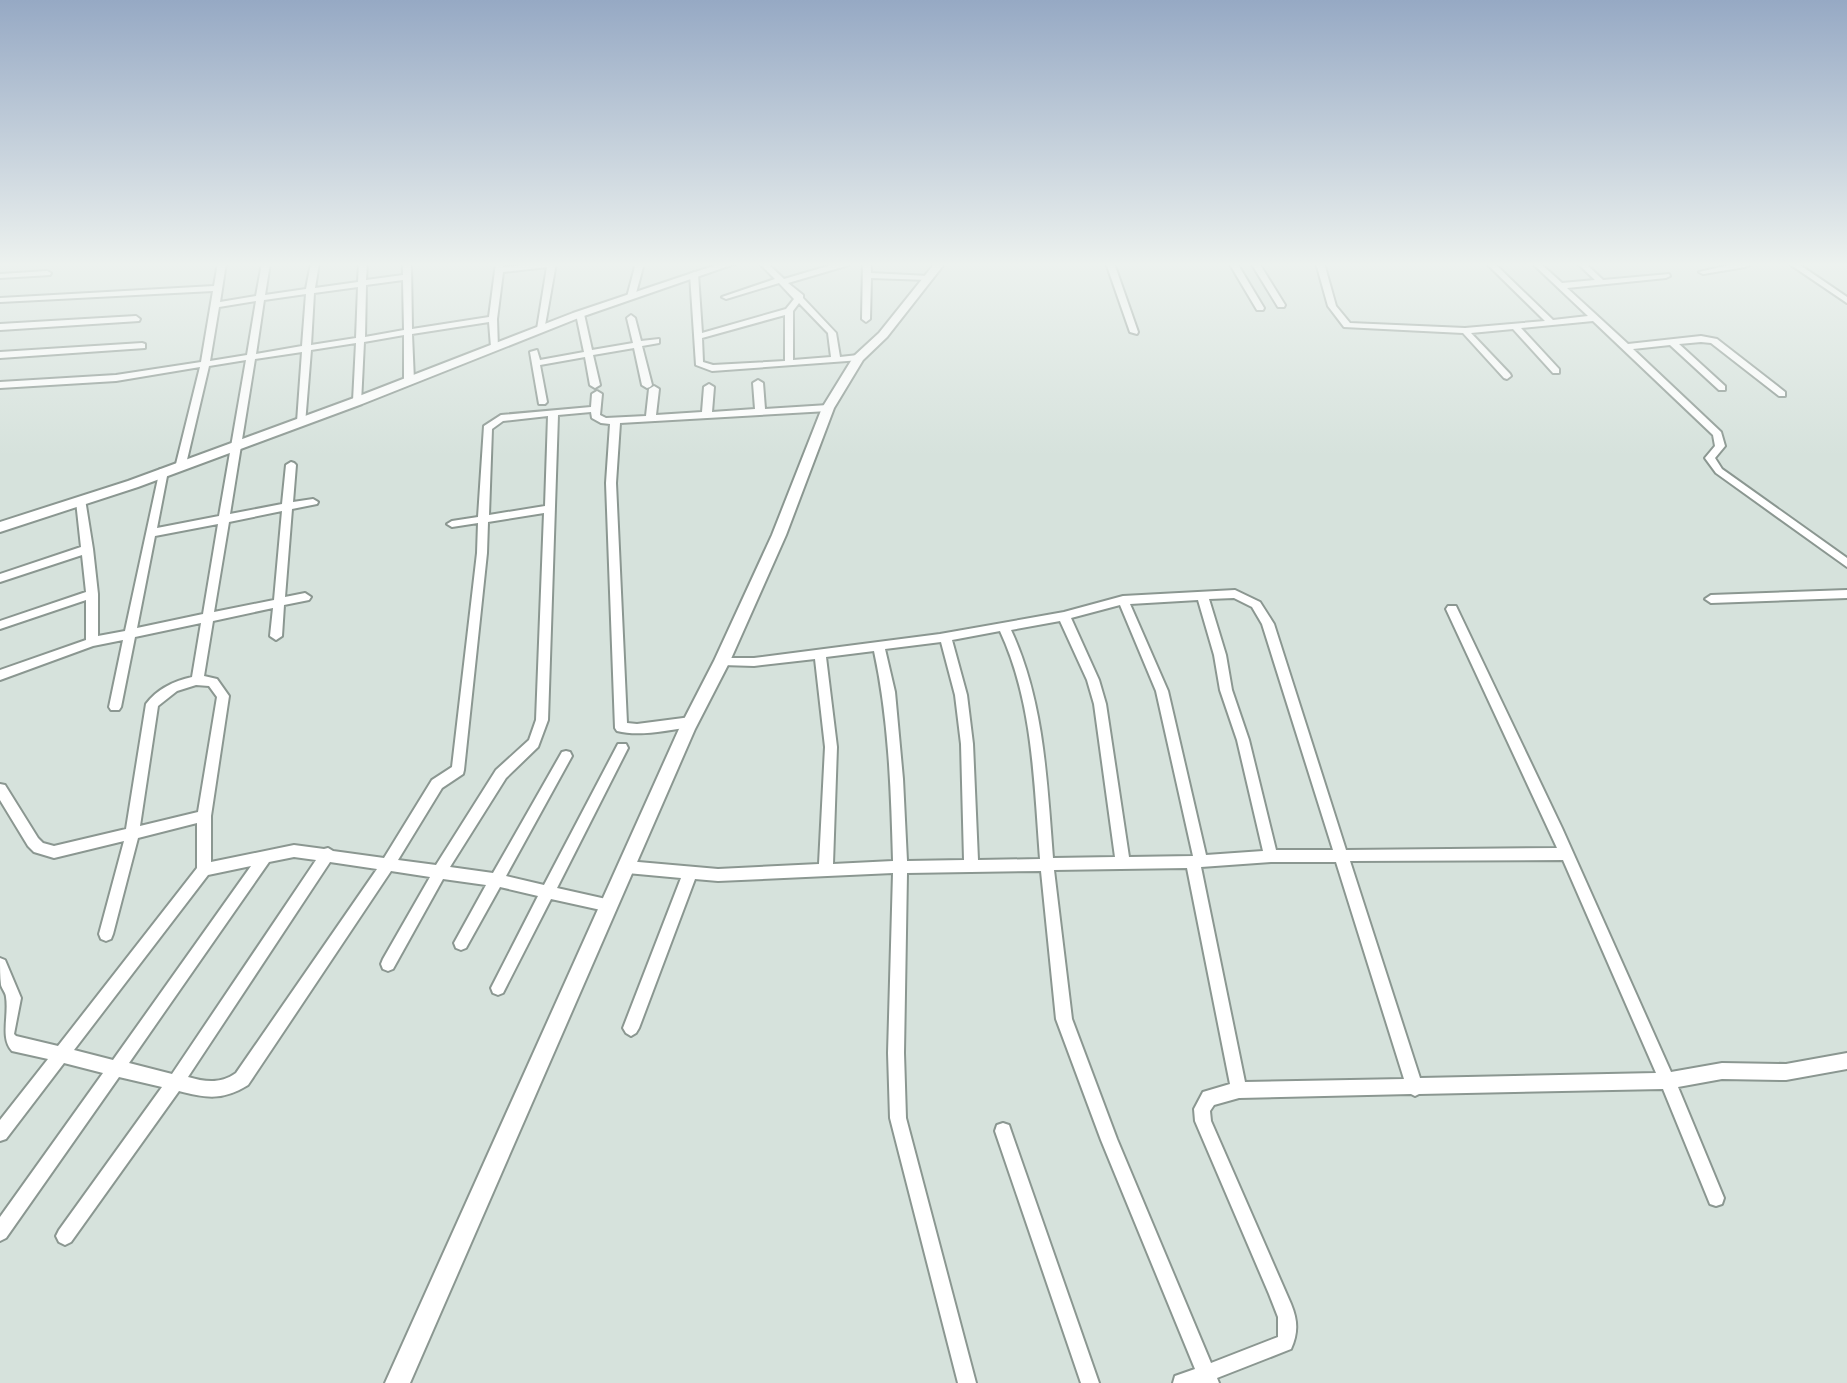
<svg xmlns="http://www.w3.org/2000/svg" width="1847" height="1383" font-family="'PT Sans',sans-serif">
<rect width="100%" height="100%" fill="#d6e2dc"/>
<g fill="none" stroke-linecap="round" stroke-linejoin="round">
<defs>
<path id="minor" d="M 218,263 L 226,263 L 220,302 L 256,296 L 262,263 L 270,263 L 265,295 L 306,289 L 311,263 L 319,263 L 315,288 L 358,282 L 359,263 L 367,263 L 366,280 L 403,275 L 403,263 L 411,263 L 412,329 L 489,317 L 496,263 L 504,263 L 503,267 L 556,263 L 544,331 L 537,329 L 547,267 L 503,272 L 497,319 L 498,349 L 491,347 L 489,322 L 412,334 L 414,381 L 409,384 L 404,381 L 404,335 L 364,342 L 361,403 L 358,404 L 353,401 L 356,343 L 311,350 L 305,424 L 302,425 L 297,422 L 302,352 L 255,359 L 230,514 L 282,504 L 286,465 L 291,462 L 294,463 L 296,465 L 293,502 L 313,499 L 318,502 L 317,504 L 292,509 L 285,597 L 305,593 L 311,597 L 309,600 L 284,605 L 282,636 L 276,640 L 270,636 L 273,608 L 213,621 L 204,676 L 217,679 L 229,696 L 211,816 L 211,862 L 294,845 L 324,849 L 328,848 L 333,851 L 384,858 L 432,780 L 452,767 L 477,553 L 478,523 L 452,527 L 447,524 L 452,521 L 478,517 L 484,426 L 501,415 L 591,407 L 592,394 L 597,391 L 602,394 L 600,415 L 606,418 L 646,416 L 649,389 L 654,386 L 659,389 L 656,415 L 702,412 L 704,387 L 709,384 L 714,387 L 712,412 L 755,409 L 753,383 L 758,380 L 763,383 L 765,409 L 828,405 L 833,408 L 828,411 L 620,423 L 616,483 L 627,723 L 637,724 L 691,717 L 695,719 L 697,722 L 695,725 L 691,727 C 667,730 640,737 617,731 L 615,728 L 606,483 L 610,424 L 601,423 L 592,418 L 591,412 L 558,415 L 548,720 L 538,747 L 506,778 L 450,867 L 493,873 L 562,752 L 566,751 L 570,752 L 572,756 L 506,876 L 544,885 L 618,744 L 626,744 L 628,748 L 557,888 L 615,901 L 617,906 L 615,911 L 610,912 L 551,899 L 503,993 L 498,995 L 493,993 L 491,988 L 538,896 L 500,887 L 466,948 L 461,950 L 456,948 L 454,943 L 486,885 L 443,879 L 393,969 L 388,971 L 383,969 L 381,964 L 383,959 L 430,877 L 391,871 L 248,1085 C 222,1101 206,1098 179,1091 L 71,1242 L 65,1245 L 59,1242 L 56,1236 L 59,1230 L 162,1087 L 119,1077 L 6,1238 L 0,1241 L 0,1217 L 103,1073 L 64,1063 L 6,1139 L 0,1141 L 0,1120 L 48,1059 L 12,1051 C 0,1038 9,1016 6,997 C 6,993 2,989 1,985 C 0,977 0,967 0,958 L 5,960 L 21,998 L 14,1034 L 16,1036 L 58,1046 L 197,868 L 197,823 L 138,838 L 113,934 L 111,939 L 106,941 L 101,939 L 99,934 L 124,841 L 54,858 L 34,852 L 28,846 L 0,800 L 0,784 L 5,785 L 38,838 L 43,843 L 54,846 L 126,829 L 146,704 C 157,689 174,681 192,677 L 201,623 L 135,637 L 121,707 L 119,710 L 111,710 L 109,707 L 123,640 L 93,646 L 0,680 L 0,670 L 86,640 L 86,600 L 0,629 L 0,621 L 86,592 L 82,555 L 0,582 L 0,574 L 81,547 L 76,501 L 81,498 L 85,499 L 93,549 L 98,594 L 98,636 L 125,631 L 160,469 L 166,469 L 168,471 L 157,528 L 219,516 L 246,360 L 209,366 L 186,464 L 181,467 L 176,464 L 200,367 L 116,381 L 0,388 L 0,382 L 116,375 L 201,362 L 213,291 L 0,302 L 0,298 L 214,286 ZM 403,280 L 404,330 L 365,337 L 366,285 ZM 358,287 L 356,338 L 311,345 L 314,293 ZM 306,294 L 302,346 L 256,354 L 264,300 ZM 256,301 L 247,355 L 210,361 L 219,307 ZM 548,416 L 545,506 L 489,515 L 492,429 L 503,421 ZM 282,511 L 274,600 L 214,612 L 229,522 ZM 544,513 L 536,720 L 529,740 L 496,770 L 436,865 L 398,860 L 442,788 L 463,774 L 464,770 L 487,553 L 488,522 ZM 218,524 L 203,614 L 137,628 L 155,536 ZM 196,685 L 209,686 L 217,697 L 198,812 L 140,826 L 158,706 L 177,691 ZM 294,857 L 316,860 L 172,1074 L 129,1063 L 269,862 ZM 330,862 L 377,869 L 236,1073 C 221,1084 205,1082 188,1077 ZM 251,866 L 113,1060 L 74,1050 L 208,875 Z
M 636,263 L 644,263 L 635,297 L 631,299 L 627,297 Z
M 759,263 L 767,263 L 784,279 L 838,263 L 850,263 L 849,265 L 788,283 L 803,295 L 803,298 L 836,333 L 840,357 L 858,355 L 862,358 L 861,360 L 712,371 L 696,365 L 690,274 L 694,272 L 698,274 L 702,333 L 786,309 L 794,299 L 779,283 L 726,299 L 722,297 L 775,279 ZM 799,303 L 828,333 L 831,357 L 793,360 L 793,311 ZM 785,315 L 785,361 L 713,365 L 703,362 L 702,338 Z
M 863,263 L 871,263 L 871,273 L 929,276 L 933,278 L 929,280 L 871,278 L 870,319 L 866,322 L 862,319 Z
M 1106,263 L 1114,263 L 1138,332 L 1137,334 L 1130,332 Z
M 1229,263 L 1237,263 L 1264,308 L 1263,310 L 1257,310 Z
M 1251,263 L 1259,263 L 1285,305 L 1284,307 L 1278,307 Z
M 1316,263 L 1324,263 L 1336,306 L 1350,323 L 1465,328 L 1545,321 L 1486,263 L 1494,263 L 1553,320 L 1588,316 L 1532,263 L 1540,263 L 1562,283 L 1595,280 L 1577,263 L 1585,263 L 1603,280 L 1669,274 L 1670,276 L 1666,278 L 1567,288 L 1628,344 L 1701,336 L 1717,339 L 1785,392 L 1785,396 L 1779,396 L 1711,343 L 1701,342 L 1679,344 L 1725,386 L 1725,390 L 1719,390 L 1670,345 L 1633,349 L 1721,432 L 1725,446 L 1715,458 L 1722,469 L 1847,558 L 1847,567 L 1716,473 L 1705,458 L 1715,446 L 1713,435 L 1593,321 L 1521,328 L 1559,369 L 1559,373 L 1553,373 L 1513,329 L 1471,333 L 1510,374 L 1511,376 L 1507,379 L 1504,378 L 1463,333 L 1344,327 L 1328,306 Z
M 1738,263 L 1747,263 L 1749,265 L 1745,267 L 1703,274 L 1699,272 Z
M 1788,263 L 1797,263 L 1847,297 L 1847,303 Z
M 47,271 L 51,273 L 50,275 L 0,278 L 0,274 Z
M 580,311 L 584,314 L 592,350 L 633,343 L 627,318 L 631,315 L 635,318 L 641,341 L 659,339 L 659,343 L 642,346 L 652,385 L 650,387 L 647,388 L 642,385 L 634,348 L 593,355 L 600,385 L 595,388 L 590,385 L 585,357 L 540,365 L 547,402 L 545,404 L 539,404 L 530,352 L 537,350 L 540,360 L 584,352 L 576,314 Z
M 136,316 L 140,319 L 139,321 L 0,330 L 0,324 Z
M 142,343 L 145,344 L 145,348 L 0,358 L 0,352 Z
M 1235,590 L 1260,602 L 1274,624 L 1346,850 L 1557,848 L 1446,609 L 1448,606 L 1456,606 L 1562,828 L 1671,1072 L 1722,1063 L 1786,1064 L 1847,1053 L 1847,1069 L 1786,1080 L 1722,1079 L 1678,1087 L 1724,1198 L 1722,1204 L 1716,1206 L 1710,1204 L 1663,1089 L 1419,1094 L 1415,1096 L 1411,1094 L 1239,1098 L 1214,1105 L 1210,1111 L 1211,1121 L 1291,1304 C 1298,1321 1298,1333 1291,1349 L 1217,1378 L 1219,1383 L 1173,1383 L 1175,1376 L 1195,1369 L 1101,1140 L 1056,1019 L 1041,871 L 907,873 L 904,1053 L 906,1118 L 976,1383 L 958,1383 L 890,1118 L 888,1053 L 893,873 L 718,881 L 695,879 L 639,1028 L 636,1033 L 631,1036 L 626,1033 L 623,1028 L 681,878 L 627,873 L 622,871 L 620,867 L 622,863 L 627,861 L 718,869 L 819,864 L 825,747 L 815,659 L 754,666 L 722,665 L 718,664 L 716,661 L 718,658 L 754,658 L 940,634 L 1064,612 L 1123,596 ZM 1234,598 L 1252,607 L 1262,624 L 1333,850 L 1276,850 L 1249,740 L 1232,690 L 1226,655 L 1209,599 ZM 1198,600 L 1214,655 L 1220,690 L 1237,740 L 1263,851 L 1206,855 L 1168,691 L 1130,604 ZM 1120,605 L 1156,691 L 1193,856 L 1129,857 L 1106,704 L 1099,680 L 1071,618 ZM 1060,621 L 1087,680 L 1094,704 L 1115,857 L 1053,858 C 1047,781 1044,701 1011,630 ZM 1000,631 C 1033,702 1034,782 1040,859 L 978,860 L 973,744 L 967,695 L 952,640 ZM 941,642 L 955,695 L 961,744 L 964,860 L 907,861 L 903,779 L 895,692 L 885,649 ZM 874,651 C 889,720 891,790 893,861 L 833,864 L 837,747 L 826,657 ZM 1563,860 L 1656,1073 L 1420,1078 L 1350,861 ZM 1271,862 L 1336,862 L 1404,1079 L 1245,1082 L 1201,867 ZM 1187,868 L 1230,1084 L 1203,1092 L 1194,1109 L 1195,1121 L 1269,1294 L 1278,1317 L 1278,1337 L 1211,1363 L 1117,1139 L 1072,1019 L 1054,870 Z
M 1847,590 L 1847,598 L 1711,603 L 1705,599 L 1711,595 Z
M 1003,1123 L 1009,1125 L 1011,1131 L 1099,1383 L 1081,1383 L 995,1131 L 997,1125 Z"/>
<path id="tertiary" d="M 722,263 L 737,263 L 581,317 L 362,404 L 138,487 L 0,532 L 0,522 L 128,481 L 354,398 L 573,313 Z
M 935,263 L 945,263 L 887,337 L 863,360 L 834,408 L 786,535 L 730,661 L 695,729 L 410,1383 L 385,1383 L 679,729 L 714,661 L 772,535 L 822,408 L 854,356 L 879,333 Z"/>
</defs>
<use href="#minor" stroke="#8b9791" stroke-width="4"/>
<use href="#tertiary" stroke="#8b9791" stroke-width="4"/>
<use href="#minor" fill="#fff" fill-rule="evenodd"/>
<use href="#tertiary" fill="#fff" fill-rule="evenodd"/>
</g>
<linearGradient id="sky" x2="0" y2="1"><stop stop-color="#96a9c4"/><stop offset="0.58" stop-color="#edf2ef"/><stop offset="1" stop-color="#edf2ef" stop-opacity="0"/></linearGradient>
<rect width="1847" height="456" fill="url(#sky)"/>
</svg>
